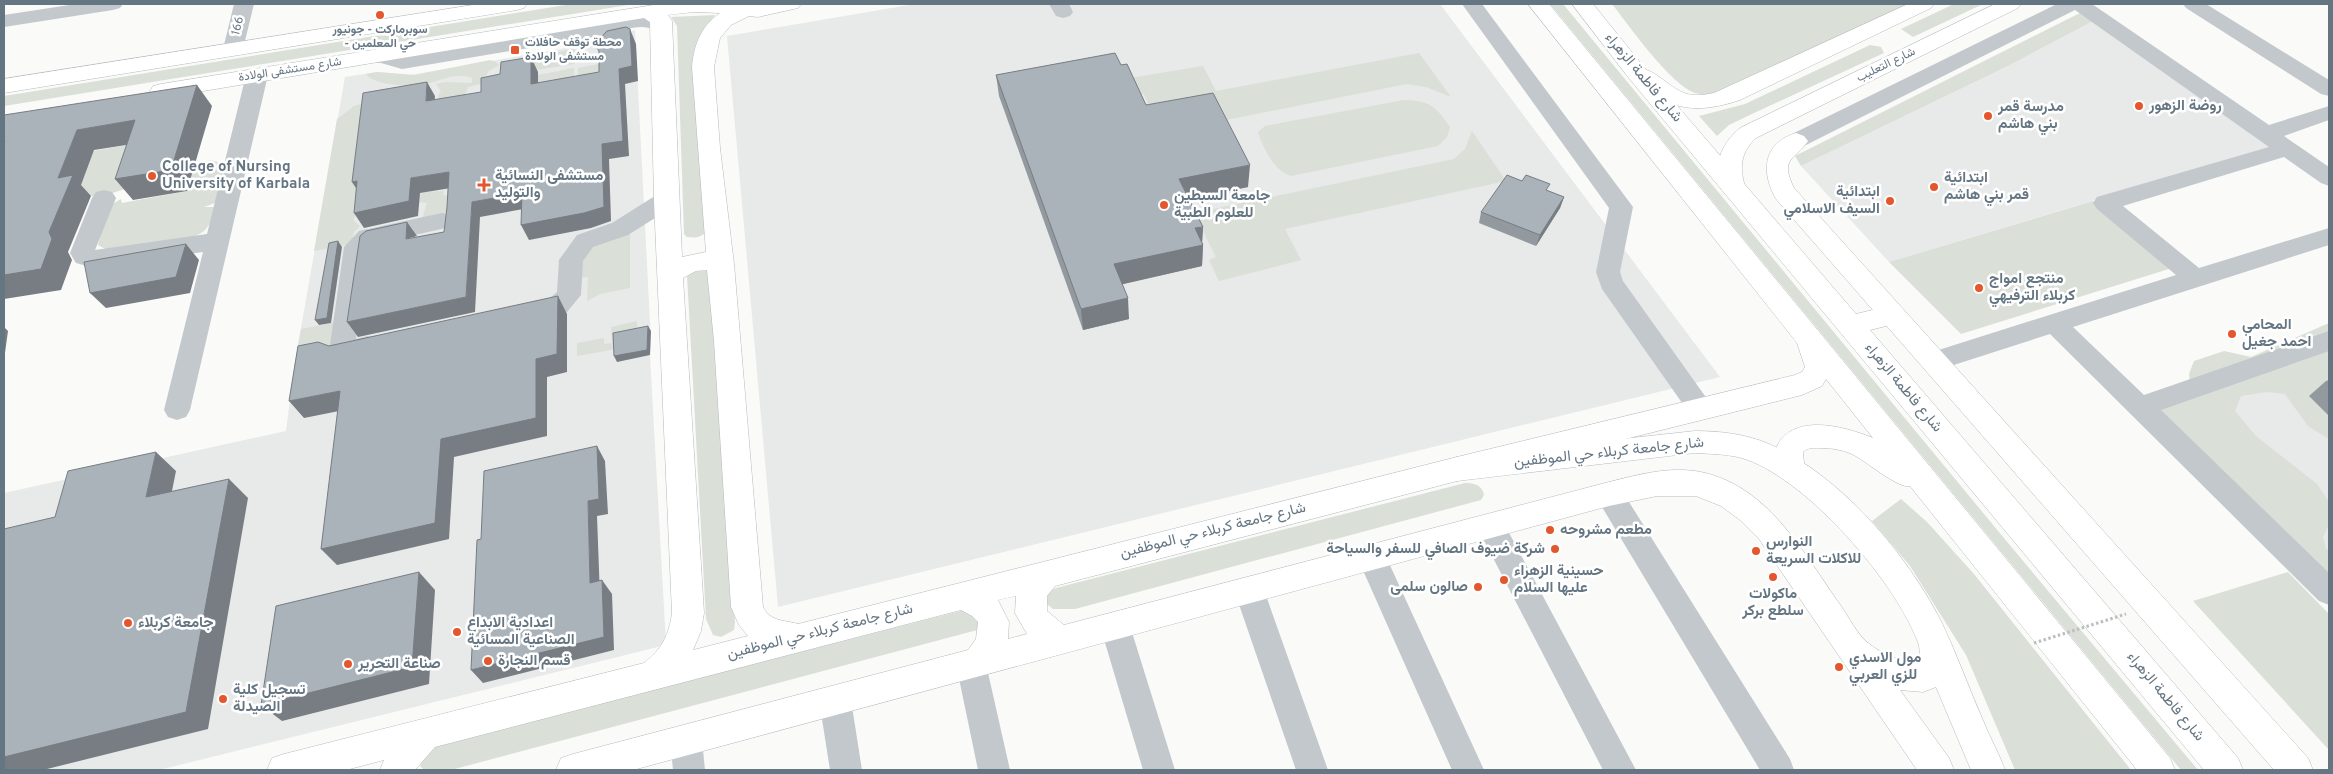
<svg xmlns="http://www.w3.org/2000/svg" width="2333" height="774" font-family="Overpass,Vazirmatn,sans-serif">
<rect width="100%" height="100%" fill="#fafaf8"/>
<path fill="#e8e9e9" d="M 915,4 L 1440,4 L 1720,377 L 778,607 L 727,36 Z
M 2095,20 L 2278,145 L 1889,262 L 1801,166 L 2008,66 Z
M 635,30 L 651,342 L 650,355 L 666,645 L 159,770 L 4,770 L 4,493 L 286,431 L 294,368 L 345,77 L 377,72 L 410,75 L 583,45 Z
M 2329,356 L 2329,570 L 2167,414 Z"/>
<path fill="#dadfd7" d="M 572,4 L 634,4 L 4,106 L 4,96 Z
M 1550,4 L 1563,4 L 2003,537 L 2198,770 L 2181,770 Z
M 1612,4 L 1915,4 L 1738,86 C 1726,90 1713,96 1700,94 C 1675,92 1628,24 1612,4 Z
M 1954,4 L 1983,4 L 1913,37 L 1901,29 Z
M 2082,12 L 2095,20 L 2008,66 L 1801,166 L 1795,156 Z
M 715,15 L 698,40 L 706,232 C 700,238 695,238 687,237 L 684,234 L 677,26 L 671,17 Z
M 1870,45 L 1881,47 L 1884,53 L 1754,113 L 1729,125 L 1717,136 L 1699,116 L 1745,104 Z
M 575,49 L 574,64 L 523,72 L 518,58 Z
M 1419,53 L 1451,97 L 1426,87 L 1407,84 L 1216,122 L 1157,125 L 1144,94 L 1137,94 L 1130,78 L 1203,66 L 1216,91 Z
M 490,60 L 496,62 L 499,65 L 489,71 L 480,84 L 468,87 L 465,95 L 441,104 L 438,96 L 441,91 L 436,84 L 444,82 L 472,83 L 472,78 C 459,72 443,79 430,83 C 415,87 376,87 366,74 L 377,72 L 415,75 Z
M 603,63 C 610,71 617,69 626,67 L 605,81 L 605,87 L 538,98 L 538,75 L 574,68 L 574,86 L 578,85 L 578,68 Z
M 1404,100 C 1431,101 1435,106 1450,127 L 1447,137 L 1438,146 L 1291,176 C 1275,172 1263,148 1258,132 L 1265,126 Z
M 368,102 L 358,211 L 353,220 L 360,226 L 354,232 L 351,244 L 314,251 L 337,119 L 354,106 Z
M 1472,131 L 1506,181 L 1285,229 L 1301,260 L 1219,281 L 1209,260 L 1216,257 L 1194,213 L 1454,159 L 1465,149 Z
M 128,145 L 125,189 L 109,194 L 76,198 L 86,152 Z
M 210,160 L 218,162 L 217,168 L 224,173 L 215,203 L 204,207 L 215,207 C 213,215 212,222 206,229 C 195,242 138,252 119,257 L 98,245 L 107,207 L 121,199 L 122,203 L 187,191 L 195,166 Z
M 444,191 L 443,195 L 452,197 L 453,213 L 422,219 L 427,203 L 418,202 L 413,196 L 426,192 Z
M 2093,201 L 2172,268 L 1961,334 L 1889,262 Z
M 630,228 L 630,288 L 600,294 L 587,301 L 588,277 L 581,278 L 581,266 L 586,247 Z
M 703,265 L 709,271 L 735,622 L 734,630 L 721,637 L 713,635 L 706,619 L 687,275 Z
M 341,321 L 333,359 L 294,368 L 301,329 Z
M 637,321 L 638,345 L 577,356 L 577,343 L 604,338 L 604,344 L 612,343 L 611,327 Z
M 2329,323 L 2329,390 L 2309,396 L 2329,416 L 2329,439 L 2308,426 L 2285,394 L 2267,392 L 2241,396 L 2235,411 L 2256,436 L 2317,484 L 2329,502 L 2329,524 L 2323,537 L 2326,549 L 2329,550 L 2329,578 L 2310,565 L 2156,407 L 2190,383 L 2189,374 L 2194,361 L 2224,351 L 2251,357 Z
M 1465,483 C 1475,483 1482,485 1484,495 L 1481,500 L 1075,609 L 1053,609 L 1047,604 L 1048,592 L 1056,588 Z
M 1901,499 L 1927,522 L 1974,574 L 2131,770 L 2015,770 L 1966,655 L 1910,566 L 1872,521 Z
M 2288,572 L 2329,614 L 2329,750 L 2193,601 Z
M 976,607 L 981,629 L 451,770 L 424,770 L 420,766 L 426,751 L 436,746 Z"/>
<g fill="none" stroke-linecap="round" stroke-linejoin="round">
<defs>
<path id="major" d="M 479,4 L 527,4 L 524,8 L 517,10 L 4,93 L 4,79 Z
M 660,4 L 801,4 L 798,8 L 758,17 L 749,16 L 731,25 L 720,38 L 714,67 L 720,148 L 734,264 L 763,607 C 770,622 785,620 798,624 L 1457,457 L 1695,431 C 1720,431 1746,434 1769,444 C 1840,475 1906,553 1941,621 C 1956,652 1968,686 1982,718 C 1989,736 1999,753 2005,770 L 1971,770 L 1936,687 L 1923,692 L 1900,690 L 1949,758 L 1954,770 L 1917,770 L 1759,539 L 1740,520 L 1721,506 L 1696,496 L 1657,496 L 1609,506 L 633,770 L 556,770 L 561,758 L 573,754 L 968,650 L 976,639 L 978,622 L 972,616 L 961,610 L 435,747 L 415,770 L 380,770 L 384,760 L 346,770 L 267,770 L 272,758 L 284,754 L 644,663 C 662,649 669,635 672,613 L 654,200 L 650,22 L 644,18 L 161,98 L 153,96 L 150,91 L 153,86 L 161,84 ZM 694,12 L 720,13 C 701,26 694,45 692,67 L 706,252 L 682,257 L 672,21 L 668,15 ZM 707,270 L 714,341 L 731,607 L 739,625 L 748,636 L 693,650 L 701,631 L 704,613 L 683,278 L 696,271 ZM 1695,453 C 1712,454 1732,454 1748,460 C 1809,483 1893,579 1917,640 C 1920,645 1920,655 1920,662 C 1901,663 1882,654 1868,643 C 1859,637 1848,616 1841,606 C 1803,553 1767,482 1695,471 C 1666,467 1637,475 1609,482 L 1064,625 L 1047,611 L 1047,596 L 1055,586 L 1457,481 ZM 1016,596 L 1015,613 L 1027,634 L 1008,639 L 1009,622 L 998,600 Z
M 1908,4 L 1934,4 L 1931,8 L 1740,100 C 1707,111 1679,113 1650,92 C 1642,87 1634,82 1629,74 L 1632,69 C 1653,64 1667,88 1687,94 C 1696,96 1705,95 1714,93 Z
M 1995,4 L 2021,4 L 2018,8 L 1756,138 C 1741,152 1739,167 1745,186 L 1741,192 L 1733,194 L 1725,192 C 1710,168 1721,144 1740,128 Z
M 1796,133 L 1804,136 L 1808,141 C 1795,160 1779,158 1794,188 L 2308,758 L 2313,770 L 2274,770 L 1776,199 C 1761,173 1762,143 1796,133 Z"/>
<path id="highway" d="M 1528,4 L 1549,4 L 2170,758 L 2175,770 L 2137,770 L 1910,486 C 1898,489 1866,461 1852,454 C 1843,450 1832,448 1822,448 C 1815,448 1808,447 1803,452 L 1804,463 L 1809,473 L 1805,481 L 1795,485 L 1785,481 C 1777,470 1771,458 1777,446 C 1794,412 1846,427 1873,438 L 1826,379 L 1822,386 L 1802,395 L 1457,481 L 1447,477 L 1443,469 L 1447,461 L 1457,457 L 1795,375 L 1802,372 L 1805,367 L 1797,343 Z
M 1572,4 L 1593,4 L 1644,67 L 1856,314 L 1893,305 L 1902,308 L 1906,315 L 1902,322 L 1870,330 L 2238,758 L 2243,770 L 2204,770 L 1628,77 Z"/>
</defs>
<use href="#major" stroke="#b5babe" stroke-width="1"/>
<use href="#highway" stroke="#b4b9bd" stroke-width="1"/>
<path fill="#c3c8cc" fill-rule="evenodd" d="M 76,4 L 123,4 L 120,8 L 113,10 L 4,27 L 4,15 Z
M 234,4 L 254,4 L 243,49 L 240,53 L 233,55 L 226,53 L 223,49 Z
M 1049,4 L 1069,4 L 1073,12 L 1070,16 L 1063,18 L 1056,16 Z
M 1462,4 L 1482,4 L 1633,207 L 1620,272 L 1623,281 L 1710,403 L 1714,410 L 1710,417 L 1701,420 L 1692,417 L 1602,289 L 1596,272 L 1609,208 Z
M 2057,4 L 2092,4 L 2269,125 L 2329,106 L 2329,120 L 2284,136 L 2329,167 L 2329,186 L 2321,183 L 2284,157 L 2123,206 L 2199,268 L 2329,228 L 2329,245 L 2073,327 L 2144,395 L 2329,331 L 2329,351 L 2161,410 L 2329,573 L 2329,605 L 2319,601 L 2050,334 L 1935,371 L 1926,368 L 1922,361 L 1926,354 L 2176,275 L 2097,209 L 2093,203 L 2097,197 L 2269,147 L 2075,10 L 1804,146 L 1796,148 L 1788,146 L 1785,141 L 1788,136 Z
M 2183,4 L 2206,4 L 2329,80 L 2329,96 L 2321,94 L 2186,8 Z
M 641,15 L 662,19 L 672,27 L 669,31 C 658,34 653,27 642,27 C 630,27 618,32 607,35 L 402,69 L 381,63 L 360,62 L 357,57 L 360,52 C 375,49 388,52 403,56 L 605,23 Z
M 257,68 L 264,70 L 268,75 L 190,410 L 186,417 L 177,420 L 168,417 L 164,410 L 203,252 L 94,268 L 76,263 L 70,253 L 92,198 L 96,192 L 104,190 L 112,192 L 116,198 L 95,250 L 207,234 L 246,75 L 250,70 Z
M 666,192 L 674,194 L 678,200 L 674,206 L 628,235 L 593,247 L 583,261 L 581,295 L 567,312 L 528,321 L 519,319 L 515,312 L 519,305 L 550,298 L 557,292 L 559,260 L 577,235 L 612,223 L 658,194 Z
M 442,213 L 450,215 L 454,221 L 450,227 L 375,244 L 368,250 L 356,339 L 368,336 L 377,339 L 381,346 L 377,353 C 363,357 347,363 333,359 L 329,352 L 344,247 L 359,231 Z
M 1609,482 L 1619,486 L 1790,759 L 1794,770 L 1760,770 L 1599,502 L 1595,494 L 1599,486 Z
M 1490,513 L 1500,516 L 1636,770 L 1603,770 L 1476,525 L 1480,516 Z
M 1372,544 L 1382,548 L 1484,770 L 1452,770 L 1357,557 L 1362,548 Z
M 1249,577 L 1259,581 L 1264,590 L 1328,770 L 1296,770 L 1234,590 L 1239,581 Z
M 1115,612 L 1126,616 L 1130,626 L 1175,770 L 1143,770 L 1100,626 L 1104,616 Z
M 971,650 L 982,654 L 986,664 L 1010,770 L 978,770 L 956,664 L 960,654 Z
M 835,685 L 846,690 L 851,700 L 862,770 L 830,770 L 819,700 L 824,690 Z
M 686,725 L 697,729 L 702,740 L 705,770 L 673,770 L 670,740 L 675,729 Z"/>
<use href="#major" fill="#fff" fill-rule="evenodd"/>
<use href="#highway" fill="#fff" fill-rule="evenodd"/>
<path stroke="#bbbfc2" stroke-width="3" stroke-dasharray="2.5 2.5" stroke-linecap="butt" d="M 2034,643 L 2126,614"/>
</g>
<path fill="#929a9f" d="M 1121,65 L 1146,105 L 1248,187 L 1189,199 L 1203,227 L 1202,242 L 1203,245 L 1202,266 L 1122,284 L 1129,319 L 1083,330 L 999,96 L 996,75 Z
M 1548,191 L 1564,197 L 1560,208 L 1536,246 L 1479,223 L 1481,212 Z
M 2329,380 L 2329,416 L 2309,396 L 2326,381 Z"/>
<path fill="#777d82" d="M 630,29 L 636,44 L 638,81 L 625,84 L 629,156 L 609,159 L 611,221 L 591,228 L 529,240 L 521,225 L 602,144 L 619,69 Z
M 531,57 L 538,72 L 538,98 L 531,84 Z
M 427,82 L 435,96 L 434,116 L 426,101 Z
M 197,85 L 212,106 L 187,191 L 133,200 L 115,179 Z
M 135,120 L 152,141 L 94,150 L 81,185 L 91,196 L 68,252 L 72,260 L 61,290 L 4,299 L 4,275 L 49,232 L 58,178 L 77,130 Z
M 1250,165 L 1248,187 L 1179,201 L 1179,179 Z
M 449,172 L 457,187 L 420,193 L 418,216 L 364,228 L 354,213 L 411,178 Z
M 357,181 L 362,197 L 352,182 Z
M 522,193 L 529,208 L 480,217 L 475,312 L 358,337 L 347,322 L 466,297 L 472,202 Z
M 1564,197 L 1560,208 L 1536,246 L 1540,235 Z
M 407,222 L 417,236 L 406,239 Z
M 1203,227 L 1202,245 L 1203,245 L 1202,266 L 1115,286 L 1114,264 L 1195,228 Z
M 338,241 L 342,247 L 331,323 L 319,325 L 315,320 Z
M 186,244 L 199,260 L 190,293 L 106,308 L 90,293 Z
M 558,296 L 567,314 L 567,372 L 547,377 L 547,436 L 454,457 L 449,539 L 337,565 L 321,549 L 441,439 L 536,359 Z
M 1128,298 L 1129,319 L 1083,330 L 1081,309 Z
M 648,326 L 651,331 L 650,355 L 617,362 L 614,356 Z
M 4,327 L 8,331 L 4,360 Z
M 340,391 L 354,408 L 304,418 L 289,401 Z
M 597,446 L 605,461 L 608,514 L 597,516 L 600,597 L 590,583 L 588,501 Z
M 156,452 L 176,471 L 167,516 L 146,497 Z
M 229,479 L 248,498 L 208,729 L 43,770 L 4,770 L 4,757 Z
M 419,572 L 435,590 L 429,684 L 282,721 L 261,705 Z
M 602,580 L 612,594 L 614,650 L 483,683 L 471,670 Z"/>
<path fill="#aab3b9" stroke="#777d82" d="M 626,27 L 630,29 L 632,66 L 619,69 L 623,141 L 602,144 L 604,207 L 584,213 L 521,225 L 522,193 L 472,202 L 466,297 L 347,322 L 360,236 L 366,231 L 407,222 L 406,239 L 444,232 L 447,207 L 449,172 L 411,178 L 409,201 L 354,213 L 357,181 L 352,182 L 363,93 L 427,82 L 426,101 L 481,92 L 481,78 L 500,74 L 501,62 L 531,57 L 531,84 L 599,72 L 599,51 L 597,48 L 597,42 L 607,31 Z
M 1115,53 L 1121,65 L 1127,64 L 1146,105 L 1213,93 L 1250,165 L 1179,179 L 1203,227 L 1195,228 L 1203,245 L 1114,264 L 1128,298 L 1081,309 L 996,75 Z
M 197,85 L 171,170 L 115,179 L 135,120 L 77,130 L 58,178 L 73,175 L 49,232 L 52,239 L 41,269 L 4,275 L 4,144 L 5,141 L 4,142 L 4,115 Z
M 1507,175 L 1522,181 L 1526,175 L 1550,184 L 1546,190 L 1564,197 L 1540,235 L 1481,212 Z
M 338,241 L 327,318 L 315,320 L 329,243 Z
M 186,244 L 176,277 L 90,293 L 84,262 Z
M 558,296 L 557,354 L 536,359 L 536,418 L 441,439 L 435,523 L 321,549 L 340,391 L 289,401 L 298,346 L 318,342 L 329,346 Z
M 648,326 L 647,350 L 614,356 L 613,333 Z
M 597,446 L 599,499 L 588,501 L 590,583 L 602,580 L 604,637 L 471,670 L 477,540 L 481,539 L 484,471 Z
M 156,452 L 146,497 L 229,479 L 186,712 L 4,757 L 4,529 L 55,517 L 68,471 Z
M 419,572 L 412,667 L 261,705 L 276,606 Z"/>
<g fill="#e4572e" stroke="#fff" stroke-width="2">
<circle cx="380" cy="15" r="5"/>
<rect x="510" y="45" width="10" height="10" rx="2.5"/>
<circle cx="2139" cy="106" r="5"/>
<circle cx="1988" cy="116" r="5"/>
<circle cx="152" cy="176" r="5"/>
<path d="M481.5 177.5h5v5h5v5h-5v5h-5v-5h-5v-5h5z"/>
<circle cx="1934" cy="187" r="5"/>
<circle cx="1890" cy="201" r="5"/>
<circle cx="1164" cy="205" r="5"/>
<circle cx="1979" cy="288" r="5"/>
<circle cx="2232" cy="334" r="5"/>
<circle cx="1550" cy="530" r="5"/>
<circle cx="1555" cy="549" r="5"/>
<circle cx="1756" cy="551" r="5"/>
<circle cx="1773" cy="577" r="5"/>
<circle cx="1504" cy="580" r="5"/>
<circle cx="1478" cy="587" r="5"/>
<circle cx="128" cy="623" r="5"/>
<circle cx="457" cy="632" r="5"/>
<circle cx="488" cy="661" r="5"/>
<circle cx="348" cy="664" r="5"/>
<circle cx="1839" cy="667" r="5"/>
<circle cx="223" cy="699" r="5"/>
</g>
<g text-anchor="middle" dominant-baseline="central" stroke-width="5" stroke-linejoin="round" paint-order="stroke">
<g font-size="12" fill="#657683" stroke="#fff">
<text transform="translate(238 26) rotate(-76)">166</text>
<text transform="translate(1886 65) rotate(-26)">شارع التعليب</text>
<text transform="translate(290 70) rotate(-9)">شارع مستشفى الولادة</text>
</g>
<g font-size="12" font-weight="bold" fill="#657683" stroke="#fff">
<text x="380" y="30">سوبرماركت - جونيور<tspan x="380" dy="14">- حي المعلمين</tspan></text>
<text x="525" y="43" text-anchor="start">محطة توقف حافلات<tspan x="525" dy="14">مستشفى الولادة</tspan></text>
</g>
<g font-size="15" fill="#657683" stroke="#fff">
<text transform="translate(1643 78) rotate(50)">شارع فاطمة الزهراء</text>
<text transform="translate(1903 388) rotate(50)">شارع فاطمة الزهراء</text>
<text transform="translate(1609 453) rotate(-6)">شارع جامعة كربلاء حي الموظفين</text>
<text transform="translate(1213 531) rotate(-14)">شارع جامعة كربلاء حي الموظفين</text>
<text transform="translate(820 632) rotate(-14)">شارع جامعة كربلاء حي الموظفين</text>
<text transform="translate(2165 697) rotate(50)">شارع فاطمة الزهراء</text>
</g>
<g font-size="15" font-weight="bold" fill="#657683" stroke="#fff" text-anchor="start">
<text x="2149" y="106">روضة الزهور</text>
<text x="1998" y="107">مدرسة قمر<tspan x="1998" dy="17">بني هاشم</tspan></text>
<text x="162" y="167">College of Nursing<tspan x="162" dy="17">University of Karbala</tspan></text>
<text x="495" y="176">مستشفى النسائية<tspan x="495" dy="17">والتوليد</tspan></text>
<text x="1944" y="178">ابتدائية<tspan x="1944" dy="17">قمر بني هاشم</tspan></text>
<text x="1880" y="192" text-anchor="end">ابتدائية<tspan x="1880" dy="17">السيف الاسلامي</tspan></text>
<text x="1174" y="196">جامعة السبطين<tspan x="1174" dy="17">للعلوم الطبية</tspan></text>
<text x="1989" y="279">منتجع امواج<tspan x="1989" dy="17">كربلاء الترفيهي</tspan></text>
<text x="2242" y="325">المحامي<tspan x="2242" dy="17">احمد جغيل</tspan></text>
<text x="1560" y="530">مطعم مشروحه</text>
<text x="1766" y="542">النوارس<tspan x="1766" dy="17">للاكلات السريعة</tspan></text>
<text x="1545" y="549" text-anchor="end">شركة ضيوف الصافي للسفر والسياحة</text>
<text x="1514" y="571">حسينية الزهراء<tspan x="1514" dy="17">عليها السلام</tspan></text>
<text x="1468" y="587" text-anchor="end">صالون سلمى</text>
<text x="1773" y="594" text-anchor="middle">ماكولات<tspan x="1773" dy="17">سلطع بركر</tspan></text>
<text x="138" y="623">جامعة كربلاء</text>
<text x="467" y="623">اعدادية الابداع<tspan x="467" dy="17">الصناعية المسائية</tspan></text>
<text x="1849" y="658">مول الاسدي<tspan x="1849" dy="17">للزي العربي</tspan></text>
<text x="498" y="661">قسم النجارة</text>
<text x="358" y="664">صناعة التحرير</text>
<text x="233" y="690">تسجيل كلية<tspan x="233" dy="17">الصيدلة</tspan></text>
</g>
</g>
<rect width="2333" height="774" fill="none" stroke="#657683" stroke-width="10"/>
</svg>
